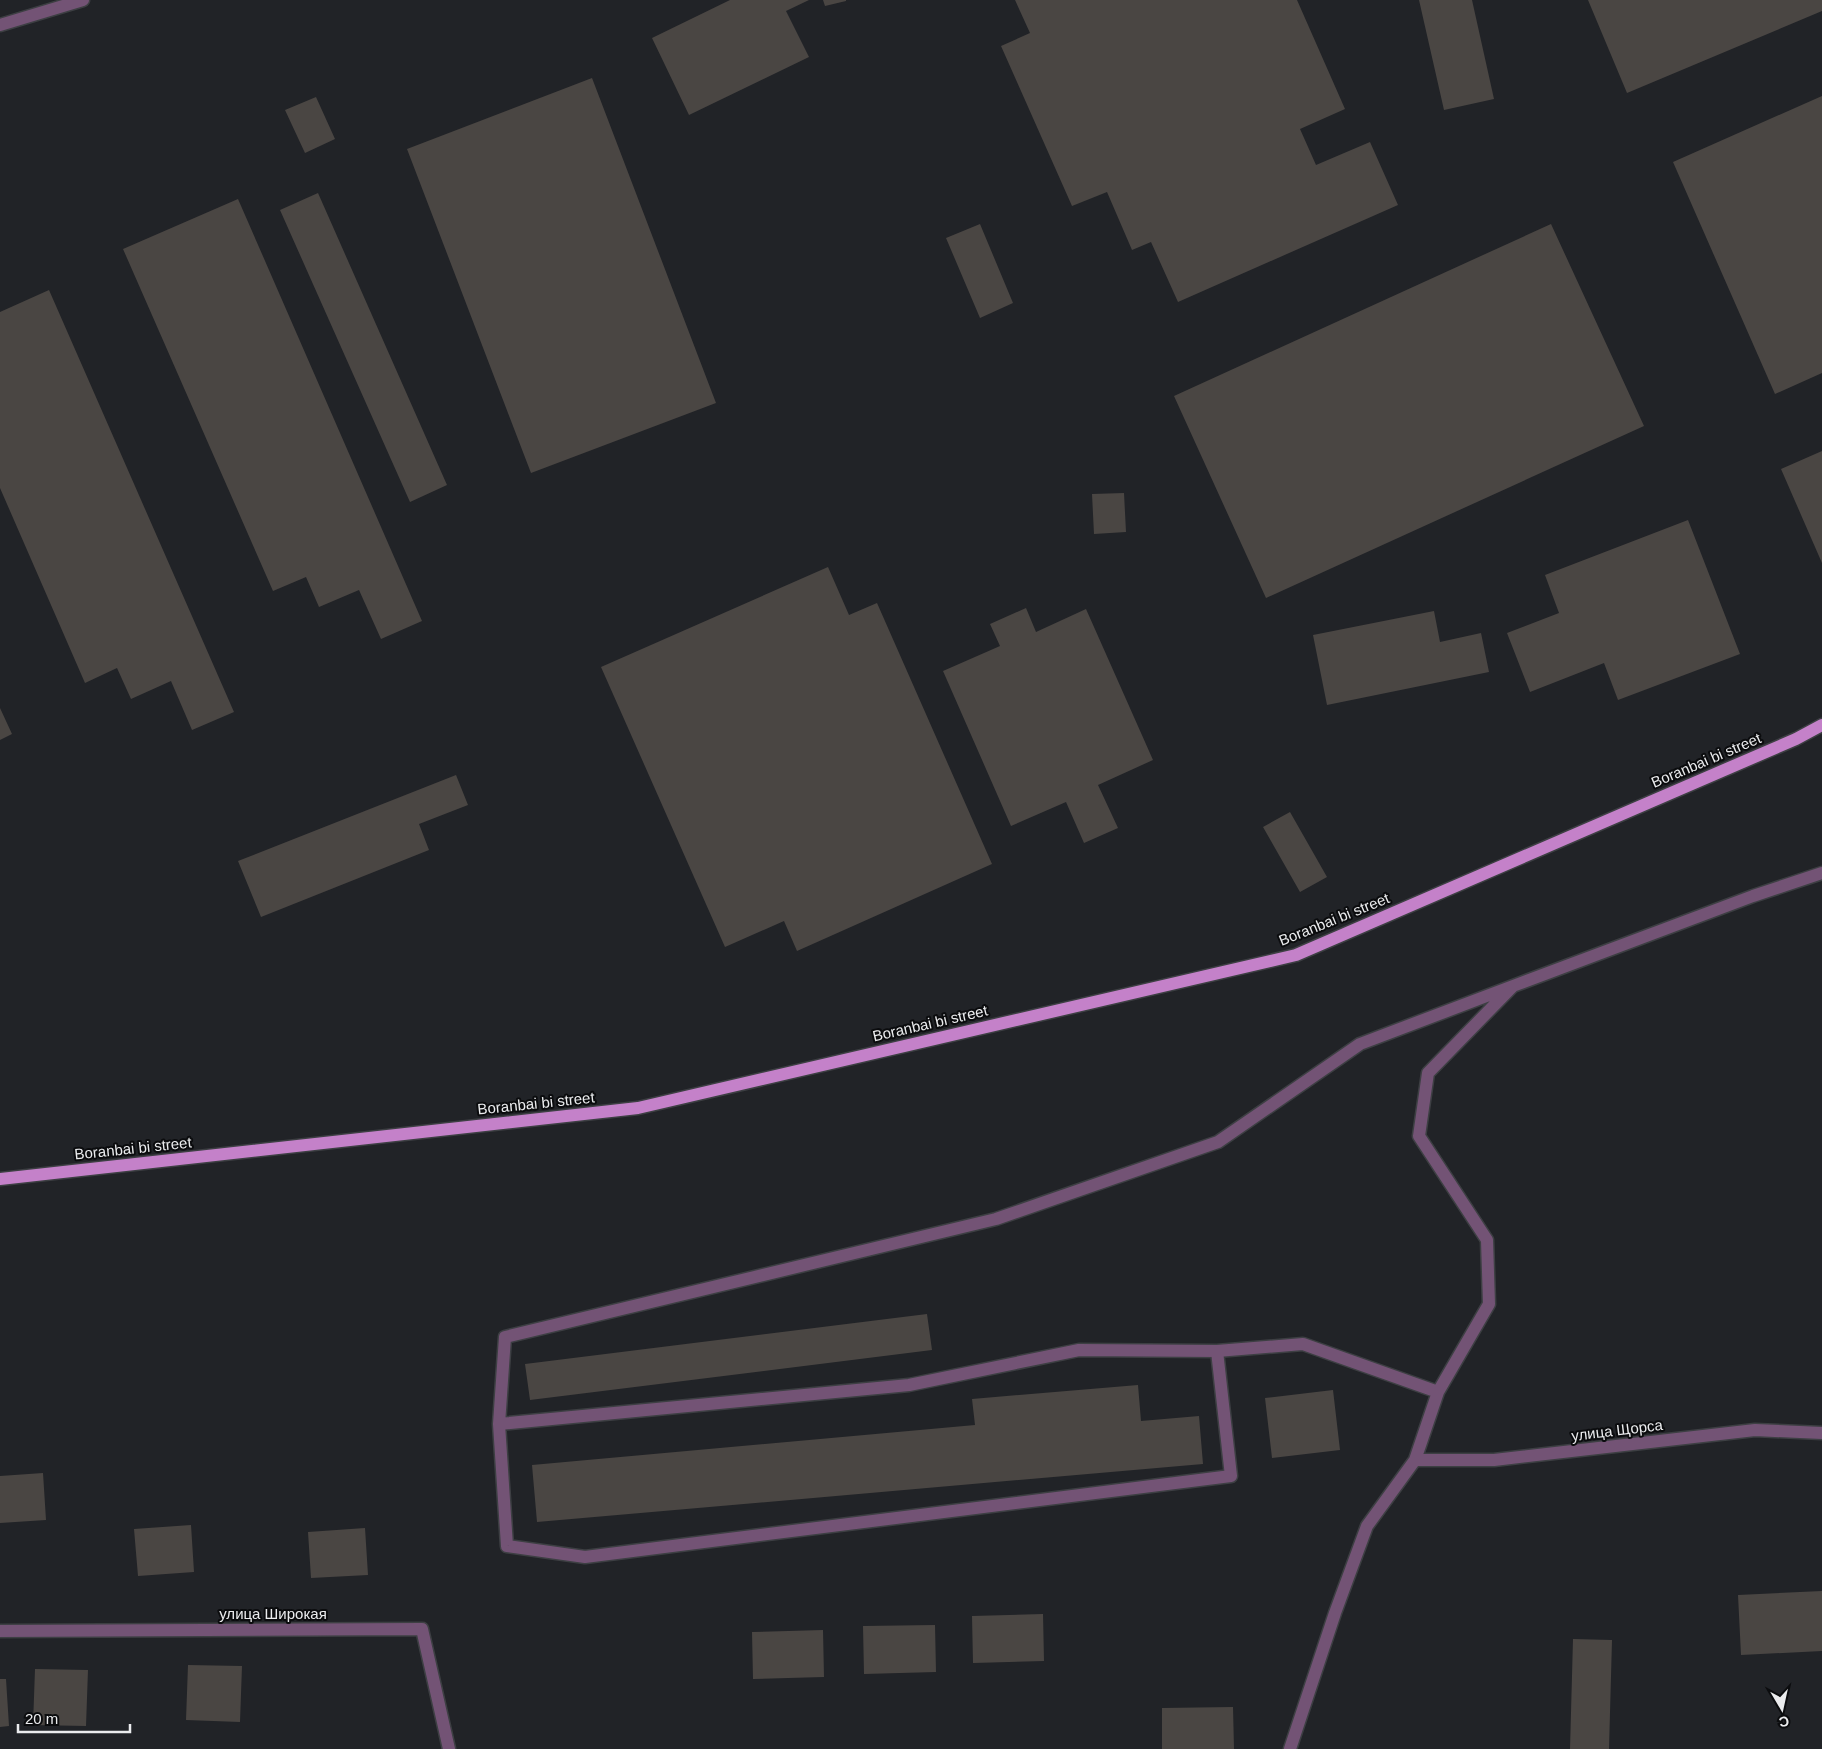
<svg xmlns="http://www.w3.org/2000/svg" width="1822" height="1749" font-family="Helvetica,sans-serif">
<rect width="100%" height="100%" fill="#212327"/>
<path fill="#4a4643" d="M 730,0 L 809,0 L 786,11 L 809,57 L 689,115 L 652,38 Z
M 823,0 L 846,0 L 846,1 L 825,6 Z
M 1015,0 L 1297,0 L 1345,109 L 1300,129 L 1316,165 L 1370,142 L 1398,205 L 1178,302 L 1151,242 L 1132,250 L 1107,192 L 1072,206 L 1001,46 L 1030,33 Z
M 1419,0 L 1472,0 L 1494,99 L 1444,110 Z
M 1588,0 L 1822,0 L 1822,11 L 1627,93 Z
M 592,78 L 716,403 L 531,473 L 407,149 Z
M 1822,96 L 1822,373 L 1775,394 L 1673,162 Z
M 316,97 L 335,139 L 305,153 L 285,110 Z
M 318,193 L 447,485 L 410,502 L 280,210 Z
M 238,199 L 422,621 L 381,639 L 359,590 L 319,607 L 306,577 L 273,591 L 123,249 Z
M 980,224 L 1013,303 L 980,318 L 946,238 Z
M 1551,224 L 1644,426 L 1266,598 L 1174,396 Z
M 49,290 L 234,712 L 192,730 L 171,681 L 131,699 L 117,668 L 85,683 L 0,488 L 0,312 Z
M 1822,451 L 1822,563 L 1781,469 Z
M 1124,493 L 1126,532 L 1094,534 L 1092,494 Z
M 1688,520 L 1740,654 L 1618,700 L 1604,663 L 1530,692 L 1507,633 L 1559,613 L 1545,575 Z
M 828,567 L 849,615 L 877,603 L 992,864 L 797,951 L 784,921 L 725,947 L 601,667 Z
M 1026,608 L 1036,632 L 1086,609 L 1153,760 L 1098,785 L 1118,828 L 1084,843 L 1066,802 L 1011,826 L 943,671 L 1000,646 L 990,624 Z
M 1434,611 L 1440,642 L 1481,633 L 1489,672 L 1327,705 L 1313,635 Z
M 0,708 L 12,734 L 0,740 Z
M 456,775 L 468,805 L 419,824 L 429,850 L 261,917 L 238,861 Z
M 1290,812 L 1327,877 L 1300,892 L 1263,827 Z
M 927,1314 L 932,1350 L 530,1400 L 525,1364 Z
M 1138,1385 L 1141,1421 L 1199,1416 L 1203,1464 L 537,1522 L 532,1465 L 975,1425 L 972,1399 Z
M 1333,1390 L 1340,1450 L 1272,1458 L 1265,1398 Z
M 43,1473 L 46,1520 L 0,1523 L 0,1476 Z
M 191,1525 L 194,1572 L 138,1576 L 134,1529 Z
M 365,1528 L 368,1575 L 311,1578 L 308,1532 Z
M 1822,1591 L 1822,1651 L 1741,1655 L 1738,1595 Z
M 1043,1614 L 1044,1661 L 973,1663 L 972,1616 Z
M 935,1625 L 936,1672 L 864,1674 L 863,1626 Z
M 823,1630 L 824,1677 L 753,1679 L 752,1632 Z
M 1573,1639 L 1612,1640 L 1609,1749 L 1570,1749 Z
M 188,1665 L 242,1666 L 240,1722 L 186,1720 Z
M 35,1669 L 88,1670 L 86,1726 L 33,1725 Z
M 0,1679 L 6,1679 L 9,1726 L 0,1727 Z
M 1233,1707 L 1234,1749 L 1162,1749 L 1162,1708 Z"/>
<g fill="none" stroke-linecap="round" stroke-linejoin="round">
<defs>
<path id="minor" d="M 0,25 L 83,0
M 1438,1392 L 1303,1344 L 1217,1351 L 1079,1350 L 909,1385 L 499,1424 L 505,1337 L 996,1219 L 1218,1142 L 1360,1044 L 1513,986
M 499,1424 L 507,1546 L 585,1557 L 1231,1476 L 1217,1351
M 1415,1460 L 1494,1460 L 1755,1430 L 1822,1433
M 0,1631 L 422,1629 L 449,1749
M 1290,1749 L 1335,1613 L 1367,1526 L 1415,1460 L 1438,1392 L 1489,1304 L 1487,1240 L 1419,1136 L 1428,1073 L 1513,986 L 1753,896 L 1822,873"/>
<path id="major" d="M 0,1179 L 638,1108 L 1296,955 L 1796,739 L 1822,725"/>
</defs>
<use href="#minor" stroke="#3d3f43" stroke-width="15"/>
<use href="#major" stroke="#3d3f43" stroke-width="15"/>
<use href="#minor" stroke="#735375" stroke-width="12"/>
<use href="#major" stroke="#c481c9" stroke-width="12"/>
</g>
<g text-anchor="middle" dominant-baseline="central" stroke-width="4" stroke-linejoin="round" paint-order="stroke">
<g font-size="15" fill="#ebecee" stroke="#0b0c0e">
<text transform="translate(1706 760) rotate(-23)">Boranbai bi street</text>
<text transform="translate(1334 919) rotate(-22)">Boranbai bi street</text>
<text transform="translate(930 1023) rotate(-13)">Boranbai bi street</text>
<text transform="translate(536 1103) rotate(-6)">Boranbai bi street</text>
<text transform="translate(133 1148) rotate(-6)">Boranbai bi street</text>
<text transform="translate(1617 1430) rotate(-7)">улица Щорса</text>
<text x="273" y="1613">улица Широкая</text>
</g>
</g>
<g transform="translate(1782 1709) rotate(171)" stroke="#0b0c0e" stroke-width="4" paint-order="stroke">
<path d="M0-4L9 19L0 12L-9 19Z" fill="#ebecee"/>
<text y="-8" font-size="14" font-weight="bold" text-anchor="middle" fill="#ebecee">С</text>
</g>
<path d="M18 1724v8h112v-8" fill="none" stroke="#ebecee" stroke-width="2.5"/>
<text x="25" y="1724" font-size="15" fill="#ebecee" stroke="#0b0c0e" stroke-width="4" paint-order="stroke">20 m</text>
</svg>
